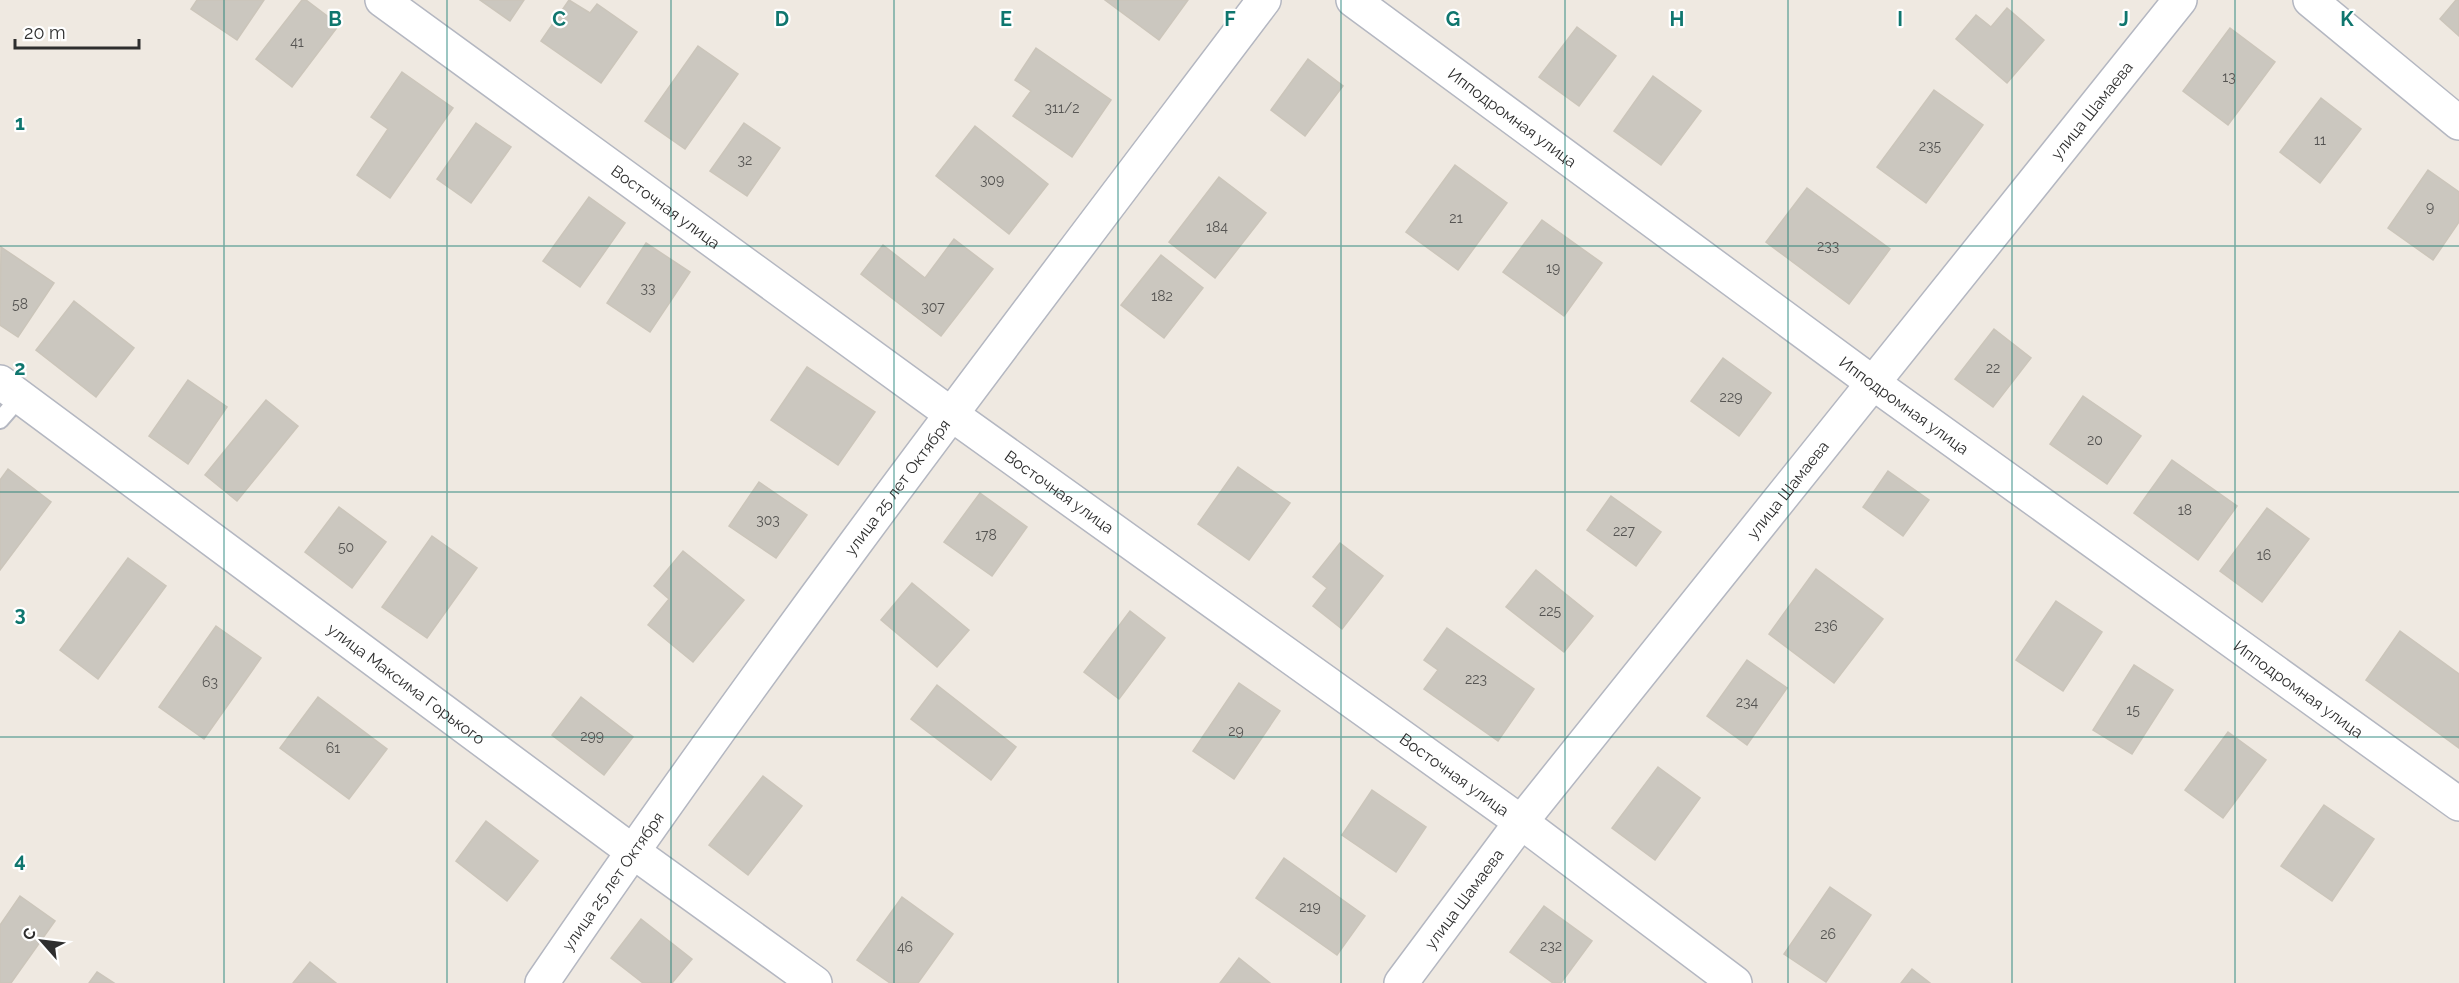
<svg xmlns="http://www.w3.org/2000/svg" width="2459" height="983" font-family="Raleway,sans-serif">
<rect width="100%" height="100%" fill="#efe9e1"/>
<path fill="#cbc7bf" stroke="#cbc5ba" stroke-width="1.5" d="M 197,0 L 264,0 L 237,40 L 191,9 Z
M 302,0 L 306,0 L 339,25 L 292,87 L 256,59 Z
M 480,0 L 524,0 L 510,21 Z
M 569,0 L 590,13 L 597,4 L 637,32 L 601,83 L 541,41 Z
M 1105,0 L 1188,0 L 1159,40 Z
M 2456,0 L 2459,0 L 2459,36 L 2440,19 Z
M 2007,8 L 2044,40 L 2007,83 L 1956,39 L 1976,15 L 1991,27 Z
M 1577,27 L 1616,56 L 1579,106 L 1539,77 Z
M 2230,28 L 2275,62 L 2228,125 L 2183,91 Z
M 698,46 L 738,74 L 685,149 L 645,121 Z
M 1036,48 L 1111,100 L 1072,157 L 1013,116 L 1031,91 L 1015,80 Z
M 1308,59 L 1343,86 L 1305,136 L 1271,110 Z
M 402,72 L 453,108 L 390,198 L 357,175 L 388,129 L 371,117 Z
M 1653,76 L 1701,111 L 1661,165 L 1614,131 Z
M 1934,90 L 1983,125 L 1926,203 L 1877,167 Z
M 2321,98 L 2361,129 L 2320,183 L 2280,152 Z
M 476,123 L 511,147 L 471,203 L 437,179 Z
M 744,123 L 780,148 L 747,196 L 710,171 Z
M 975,126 L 1048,184 L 1009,234 L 936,176 Z
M 1455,165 L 1507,203 L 1458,270 L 1406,232 Z
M 2428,170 L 2459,192 L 2459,222 L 2433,260 L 2388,228 Z
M 1219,177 L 1266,213 L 1215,278 L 1169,242 Z
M 1807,188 L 1890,249 L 1849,304 L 1766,242 Z
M 589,197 L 625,223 L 580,287 L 543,261 Z
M 1542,220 L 1602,263 L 1564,316 L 1503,272 Z
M 954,239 L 993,269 L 941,336 L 861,274 L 883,245 L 925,278 Z
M 646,243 L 690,272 L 650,332 L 607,303 Z
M 1,247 L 54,283 L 18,337 L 0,325 Z
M 1161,255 L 1203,288 L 1164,338 L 1121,305 Z
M 74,301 L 134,348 L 96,397 L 36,350 Z
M 1994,329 L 2031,358 L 1993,407 L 1955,379 Z
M 1723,358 L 1771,393 L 1739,436 L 1691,401 Z
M 807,367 L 875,412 L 838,465 L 771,420 Z
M 188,380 L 227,407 L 188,464 L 149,436 Z
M 2083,396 L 2141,436 L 2107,484 L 2050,444 Z
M 266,400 L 298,426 L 237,501 L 205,475 Z
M 2172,460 L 2237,506 L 2198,560 L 2134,513 Z
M 1238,467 L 1290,503 L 1249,560 L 1198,524 Z
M 8,469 L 51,502 L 0,570 L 0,480 Z
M 1888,471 L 1929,500 L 1903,536 L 1863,507 Z
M 759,482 L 807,515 L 776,558 L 729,526 Z
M 980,493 L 1027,527 L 992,576 L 944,542 Z
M 1611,496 L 1661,532 L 1636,566 L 1587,530 Z
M 339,507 L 386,542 L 352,588 L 305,552 Z
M 2267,508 L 2309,539 L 2262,602 L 2220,571 Z
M 432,536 L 477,568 L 427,638 L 382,607 Z
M 1340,543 L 1383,576 L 1342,629 L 1313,606 L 1327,588 L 1313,577 Z
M 683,551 L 744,600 L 693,662 L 648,625 L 669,599 L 654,586 Z
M 128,558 L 166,586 L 98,679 L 60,650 Z
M 1816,569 L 1883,619 L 1834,683 L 1769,634 Z
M 1536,570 L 1593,616 L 1564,652 L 1506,607 Z
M 912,583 L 969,630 L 937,667 L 881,620 Z
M 2056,601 L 2102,632 L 2063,691 L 2016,660 Z
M 1130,611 L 1165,638 L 1119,699 L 1084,672 Z
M 216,626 L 261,658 L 204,739 L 159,707 Z
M 1447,628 L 1534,689 L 1498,741 L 1424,689 L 1438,670 L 1424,660 Z
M 2400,631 L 2459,674 L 2459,748 L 2366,680 Z
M 1747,660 L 1787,688 L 1747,745 L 1707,716 Z
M 2134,665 L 2173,690 L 2132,754 L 2093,730 Z
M 1239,683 L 1280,711 L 1234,779 L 1193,751 Z
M 937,685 L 1016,747 L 991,780 L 911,719 Z
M 318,697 L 387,749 L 349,799 L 280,748 Z
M 581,697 L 633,737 L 604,775 L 552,735 Z
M 2228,732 L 2266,760 L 2223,818 L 2185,790 Z
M 1658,767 L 1700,798 L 1655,860 L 1612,828 Z
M 763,776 L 802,806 L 748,875 L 709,845 Z
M 1372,790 L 1426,827 L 1396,872 L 1342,835 Z
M 2324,805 L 2374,839 L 2332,901 L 2281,866 Z
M 486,821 L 538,861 L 507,901 L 456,861 Z
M 1284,858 L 1365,916 L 1337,955 L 1256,898 Z
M 1830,887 L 1871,915 L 1826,982 L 1784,954 Z
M 20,896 L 55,921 L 11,983 L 0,983 L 0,925 Z
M 902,897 L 953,934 L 918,983 L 890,983 L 857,960 Z
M 1544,906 L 1592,941 L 1561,983 L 1553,983 L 1510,952 Z
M 641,919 L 692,959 L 672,983 L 643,983 L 611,958 Z
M 1239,958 L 1270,983 L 1220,983 Z
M 310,962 L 336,983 L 293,983 Z
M 1912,969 L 1930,983 L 1901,983 Z
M 97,972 L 114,983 L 89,983 Z"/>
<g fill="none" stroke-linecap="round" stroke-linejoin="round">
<defs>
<path id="lane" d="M 0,420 L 20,397"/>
<g id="street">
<path id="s1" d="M 382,0 L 951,414 L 1521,822 L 1735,983"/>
<path id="s2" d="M 1353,0 L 1873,383 L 2459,804"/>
<path d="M 2310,0 L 2459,123"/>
<path id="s3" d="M 0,382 L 632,851 L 815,983"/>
<path id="s4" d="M 542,983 C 771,647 1019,324 1264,0"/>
<path id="s5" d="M 1401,983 L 1521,822 L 2180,0"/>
</g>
</defs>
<use href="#lane" stroke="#b4b7c1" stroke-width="20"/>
<use href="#street" stroke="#b4b7c1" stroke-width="36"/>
<use href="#lane" stroke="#fff" stroke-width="16"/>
<use href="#street" stroke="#fff" stroke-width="33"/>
</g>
<path fill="none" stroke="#0f766e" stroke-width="1.5" stroke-opacity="0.55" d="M 224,0 L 224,983M 447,0 L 447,983M 671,0 L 671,983M 894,0 L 894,983M 1118,0 L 1118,983M 1341,0 L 1341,983M 1565,0 L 1565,983M 1788,0 L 1788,983M 2012,0 L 2012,983M 2235,0 L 2235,983M 0,246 L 2459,246M 0,492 L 2459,492M 0,737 L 2459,737"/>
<g text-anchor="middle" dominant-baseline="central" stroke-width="4.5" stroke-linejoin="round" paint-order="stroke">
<g font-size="14" fill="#555452">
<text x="297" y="42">41</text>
<text x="2229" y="77">13</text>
<text x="1062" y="108">311/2</text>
<text x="2320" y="140">11</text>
<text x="1930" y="146">235</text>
<text x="745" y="160">32</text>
<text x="992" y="180">309</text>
<text x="2430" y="207">9</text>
<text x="1456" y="218">21</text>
<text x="1217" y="227">184</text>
<text x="1828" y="246">233</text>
<text x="1553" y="268">19</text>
<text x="648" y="288">33</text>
<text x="1162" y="296">182</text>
<text x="20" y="304">58</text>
<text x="933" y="307">307</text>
<text x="1993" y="368">22</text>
<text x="1731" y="397">229</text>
<text x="2095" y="440">20</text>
<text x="2185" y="510">18</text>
<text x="768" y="520">303</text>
<text x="1624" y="531">227</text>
<text x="986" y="535">178</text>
<text x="346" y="547">50</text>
<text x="2264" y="555">16</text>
<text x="1550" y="611">225</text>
<text x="1826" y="626">236</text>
<text x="1476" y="679">223</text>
<text x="210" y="682">63</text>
<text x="1747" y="702">234</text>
<text x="2133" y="710">15</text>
<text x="1236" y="731">29</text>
<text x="592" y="736">299</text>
<text x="333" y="748">61</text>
<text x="1310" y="907">219</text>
<text x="1828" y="934">26</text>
<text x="1551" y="946">232</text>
<text x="905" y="947">46</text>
</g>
<g font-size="16" fill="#2e2e2e" stroke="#fff">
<text stroke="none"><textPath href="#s5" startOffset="1113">улица Шамаева</textPath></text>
<text stroke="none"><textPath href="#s2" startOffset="198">Ипподромная улица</textPath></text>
<text stroke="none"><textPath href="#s1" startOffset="351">Восточная улица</textPath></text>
<text stroke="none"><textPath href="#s2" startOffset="684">Ипподромная улица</textPath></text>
<text stroke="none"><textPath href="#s4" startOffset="610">улица 25 лет Октября</textPath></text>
<text stroke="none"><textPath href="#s5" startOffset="627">улица Шамаева</textPath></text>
<text stroke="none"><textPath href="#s1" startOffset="837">Восточная улица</textPath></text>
<text stroke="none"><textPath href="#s3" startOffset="506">улица Максима Горького</textPath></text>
<text stroke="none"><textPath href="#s2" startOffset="1170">Ипподромная улица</textPath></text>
<text stroke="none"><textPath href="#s1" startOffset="1323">Восточная улица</textPath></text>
<text stroke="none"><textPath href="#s4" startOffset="124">улица 25 лет Октября</textPath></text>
<text stroke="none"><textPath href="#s5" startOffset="105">улица Шамаева</textPath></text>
</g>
</g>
<g font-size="20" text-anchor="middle" font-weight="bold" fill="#0f766e" stroke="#fff" stroke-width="4.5" stroke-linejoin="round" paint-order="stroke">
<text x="335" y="26">B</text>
<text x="559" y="26">C</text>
<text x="782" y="26">D</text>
<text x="1006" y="26">E</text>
<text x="1230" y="26">F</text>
<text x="1453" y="26">G</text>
<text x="1677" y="26">H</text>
<text x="1900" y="26">I</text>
<text x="2124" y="26">J</text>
<text x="2347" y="26">K</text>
<text x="20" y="130">1</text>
<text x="20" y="375">2</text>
<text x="20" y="621">3</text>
<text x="20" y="867">4</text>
</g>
<g transform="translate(42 941) rotate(298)" stroke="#ffffff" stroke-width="4.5" paint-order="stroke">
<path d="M0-4.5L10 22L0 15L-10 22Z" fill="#2e2e2e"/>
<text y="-9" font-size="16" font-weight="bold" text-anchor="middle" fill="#2e2e2e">С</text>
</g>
<path d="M15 39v9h124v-9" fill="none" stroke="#2e2e2e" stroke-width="3"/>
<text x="24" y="39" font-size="18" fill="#2e2e2e" stroke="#ffffff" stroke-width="4.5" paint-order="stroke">20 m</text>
</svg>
